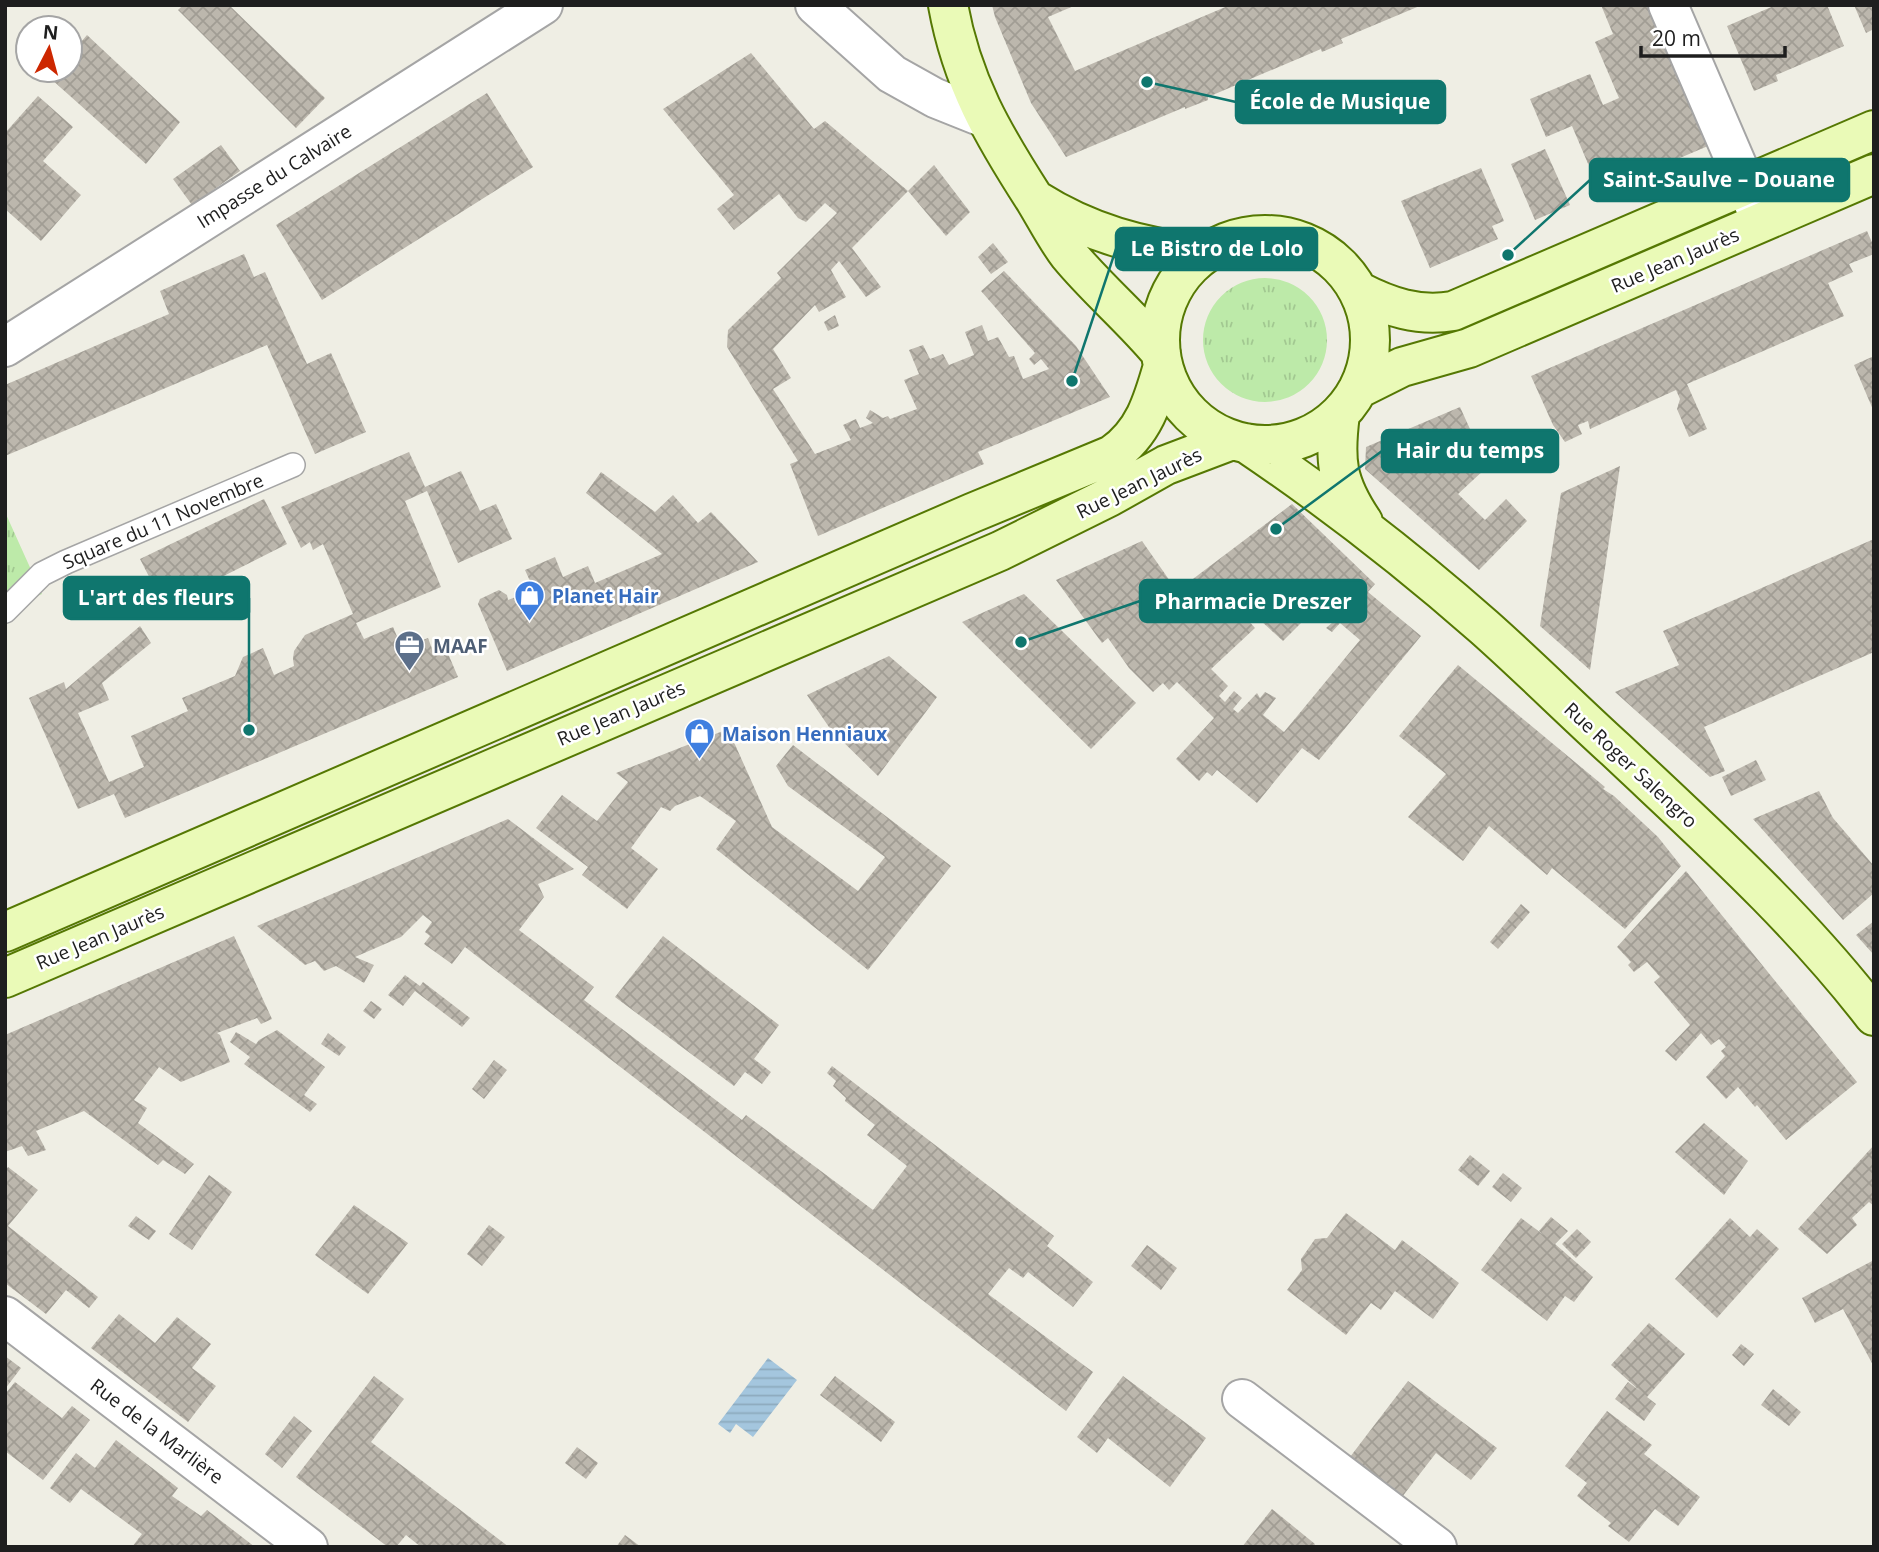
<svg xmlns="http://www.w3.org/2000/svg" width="1879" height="1552" font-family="'Open Sans',sans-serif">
<defs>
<pattern id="grass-tufts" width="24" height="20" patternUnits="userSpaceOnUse" patternTransform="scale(1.75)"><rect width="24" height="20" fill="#bdeaa9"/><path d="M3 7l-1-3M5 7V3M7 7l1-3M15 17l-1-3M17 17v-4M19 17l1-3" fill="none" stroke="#a2c891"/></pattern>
<pattern id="water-rules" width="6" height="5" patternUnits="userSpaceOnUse" patternTransform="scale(1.75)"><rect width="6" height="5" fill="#a4c6de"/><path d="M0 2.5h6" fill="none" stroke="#8daabe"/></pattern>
<pattern id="building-cross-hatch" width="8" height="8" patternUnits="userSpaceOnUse" patternTransform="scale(1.75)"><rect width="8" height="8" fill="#bcb7ad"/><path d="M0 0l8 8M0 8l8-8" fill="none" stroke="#a19d94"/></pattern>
</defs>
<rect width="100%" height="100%" fill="#efeee4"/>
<path fill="url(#grass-tufts)" d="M1203 340a62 62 0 1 1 124 0a62 62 0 1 1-124 0Z
M 5,512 L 42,594 L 5,610 Z"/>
<path fill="url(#water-rules)" d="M 768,1358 L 797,1380 L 753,1437 L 736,1424 L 730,1433 L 718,1424 Z"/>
<path fill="url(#building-cross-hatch)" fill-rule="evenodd" d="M 183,5 L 229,5 L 325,98 L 296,128 L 178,10 Z
M 992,5 L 1076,5 L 1048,17 L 1075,71 L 1230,5 L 1422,5 L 1341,39 L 1343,43 L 1322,52 L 1321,49 L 1208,97 L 1208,100 L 1185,109 L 1185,107 L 1066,157 L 1031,103 L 995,17 Z
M 1601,5 L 1647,5 L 1708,146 L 1600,192 L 1572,126 L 1546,137 L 1530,99 L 1590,74 L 1603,105 L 1619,98 L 1595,42 L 1613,34 Z
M 1776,5 L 1827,5 L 1844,46 L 1776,75 L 1778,81 L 1754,91 L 1727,26 Z
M 1854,5 L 1874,5 L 1874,29 L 1866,33 Z
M 87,35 L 180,122 L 146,164 L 50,78 L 57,70 L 70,70 L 70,55 Z
M 751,53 L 814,129 L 825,121 L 908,191 L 852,248 L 881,287 L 866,297 L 839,261 L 831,270 L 846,297 L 819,312 L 815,305 L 773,349 L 791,378 L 773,389 L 815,454 L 851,440 L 843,425 L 856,419 L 860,428 L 873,423 L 866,418 L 870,410 L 883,418 L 888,416 L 890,419 L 917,409 L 904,380 L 919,374 L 909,350 L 923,345 L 930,359 L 943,354 L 949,365 L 974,355 L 965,332 L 982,325 L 988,341 L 998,337 L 1009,357 L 1014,356 L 1023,379 L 1049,369 L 1041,359 L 1034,365 L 1029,359 L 1035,353 L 981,291 L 1004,271 L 1076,346 L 1110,397 L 978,452 L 984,464 L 818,536 L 790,464 L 798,461 L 727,347 L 728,330 L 781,278 L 777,273 L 837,213 L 825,203 L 806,222 L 798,218 L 779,194 L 734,230 L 717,209 L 734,195 L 663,109 Z
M 487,93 L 533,167 L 322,300 L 276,225 Z
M 38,96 L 73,127 L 43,161 L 81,195 L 41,241 L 5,209 L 5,133 Z
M 221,145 L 240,171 L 192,205 L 173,179 Z
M 1545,149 L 1570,205 L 1535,220 L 1511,164 Z
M 934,165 L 970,212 L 946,236 L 908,191 Z
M 1481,168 L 1504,221 L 1492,226 L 1498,239 L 1430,268 L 1401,201 Z
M 1867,231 L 1874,247 L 1874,254 L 1849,264 L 1853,272 L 1828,283 L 1844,316 L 1687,384 L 1707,429 L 1689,437 L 1677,409 L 1680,399 L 1676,390 L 1590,429 L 1588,421 L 1578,425 L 1582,434 L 1565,442 L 1553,425 L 1531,376 Z
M 993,243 L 1008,262 L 991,274 L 978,257 Z
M 244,254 L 254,277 L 265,272 L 307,364 L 331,353 L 366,432 L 315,454 L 267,345 L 5,456 L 5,385 L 169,314 L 160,291 Z
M 835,315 L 839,326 L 828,331 L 824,322 Z
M 1874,356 L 1874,412 L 1854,365 Z
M 1460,407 L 1475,440 L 1489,432 L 1499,456 L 1458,494 L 1485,520 L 1506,499 L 1527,521 L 1479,570 L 1365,469 L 1366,447 Z
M 409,452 L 425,487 L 461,471 L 480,511 L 496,504 L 512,539 L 458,563 L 427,491 L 405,501 L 441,587 L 356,623 L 364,639 L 393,627 L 402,648 L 428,638 L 434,654 L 446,649 L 458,677 L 125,818 L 114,794 L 78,809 L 29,698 L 64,682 L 66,689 L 140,626 L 151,643 L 102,683 L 109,700 L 78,713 L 109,782 L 144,767 L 131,736 L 188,711 L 182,698 L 235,676 L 243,657 L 263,648 L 274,675 L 294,666 L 293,659 L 294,651 L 305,635 L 353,614 L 323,544 L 313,550 L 310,542 L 301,548 L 281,507 Z
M 1620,466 L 1590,670 L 1540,626 L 1561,493 Z
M 601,472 L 655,512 L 673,495 L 698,523 L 711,512 L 758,562 L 507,671 L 478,604 L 480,599 L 499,590 L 507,595 L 508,600 L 534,590 L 525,570 L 555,557 L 563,577 L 588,566 L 595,583 L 662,554 L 586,493 Z
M 264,499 L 287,544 L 164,606 L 140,559 Z
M 1292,504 L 1375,584 L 1368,592 L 1421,636 L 1319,760 L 1302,748 L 1257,803 L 1217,770 L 1212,776 L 1207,772 L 1199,781 L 1176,759 L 1214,718 L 1177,682 L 1169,690 L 1163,683 L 1153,692 L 1129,668 L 1108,638 L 1102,643 L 1056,580 L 1142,541 L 1177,591 ZM 1307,598 L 1333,622 L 1326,628 L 1332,632 L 1340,623 L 1360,640 L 1284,732 L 1263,715 L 1276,698 L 1265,692 L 1260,698 L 1257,693 L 1238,713 L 1233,709 L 1242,698 L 1234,691 L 1225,702 L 1219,696 L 1228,686 L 1211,669 L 1255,628 L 1248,620 L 1264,606 L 1269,611 L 1260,620 L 1283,641 L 1302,622 L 1293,614 Z
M 1874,539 L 1874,652 L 1704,727 L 1725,771 L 1710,777 L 1615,692 L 1679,665 L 1663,631 Z
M 1024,594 L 1136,703 L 1091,749 L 962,622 Z
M 889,656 L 937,697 L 878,776 L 831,730 L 807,695 Z
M 1458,665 L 1605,787 L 1603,789 L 1614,796 L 1658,837 L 1681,866 L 1625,929 L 1552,868 L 1547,875 L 1489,826 L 1463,861 L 1408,817 L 1446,774 L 1399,736 Z
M 728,729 L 772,827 L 858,891 L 885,857 L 788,786 L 776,766 L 793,745 L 951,866 L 868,970 L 716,849 L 736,821 L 700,796 L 675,806 L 670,811 L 661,807 L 631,848 L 658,869 L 627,909 L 582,875 L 588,867 L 536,828 L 562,795 L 597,821 L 628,782 L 616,773 Z
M 1756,760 L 1766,780 L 1731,796 L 1722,777 Z
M 1819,791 L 1833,818 L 1874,866 L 1874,893 L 1843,920 L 1753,819 Z
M 508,819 L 574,869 L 538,884 L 544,897 L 519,930 L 594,987 L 584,1000 L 742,1120 L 746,1115 L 873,1210 L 907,1166 L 867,1135 L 875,1125 L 845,1101 L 846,1098 L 833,1086 L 836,1081 L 827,1073 L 832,1066 L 1054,1236 L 1047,1246 L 1093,1282 L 1073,1307 L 1028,1272 L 1023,1278 L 1009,1268 L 988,1294 L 1093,1372 L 1066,1411 L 465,947 L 452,964 L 424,944 L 430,936 L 425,932 L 432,922 L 423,915 L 401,937 L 355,957 L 374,965 L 364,983 L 336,966 L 324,971 L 315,961 L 305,965 L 257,926 Z
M 1686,871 L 1857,1082 L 1786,1140 L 1757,1105 L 1755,1107 L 1738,1087 L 1726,1099 L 1706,1077 L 1725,1056 L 1721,1051 L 1726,1047 L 1719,1039 L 1711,1045 L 1701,1033 L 1676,1061 L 1665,1051 L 1690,1025 L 1654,982 L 1660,977 L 1647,962 L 1634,972 L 1628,965 L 1631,962 L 1617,947 Z
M 1521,904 L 1530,912 L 1498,949 L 1490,942 Z
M 1874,921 L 1874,955 L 1856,935 Z
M 234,936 L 272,1019 L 261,1024 L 257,1018 L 217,1033 L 220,1035 L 230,1062 L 181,1082 L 159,1067 L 134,1100 L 147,1108 L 138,1123 L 194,1164 L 185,1174 L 163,1160 L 158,1165 L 84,1111 L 36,1131 L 46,1150 L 28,1156 L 22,1146 L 5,1152 L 5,1035 Z
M 663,936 L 779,1025 L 754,1059 L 771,1072 L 762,1084 L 745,1072 L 734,1086 L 615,997 Z
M 405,975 L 420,986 L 423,982 L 470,1018 L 462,1027 L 415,991 L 403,1006 L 388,995 Z
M 371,1001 L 382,1009 L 374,1019 L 363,1011 Z
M 277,1030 L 325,1067 L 304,1095 L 317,1104 L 310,1112 L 244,1064 L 250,1057 L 230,1042 L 236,1032 L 256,1044 L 259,1040 Z
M 328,1033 L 346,1047 L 339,1056 L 321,1044 Z
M 494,1060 L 507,1070 L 484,1099 L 472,1089 Z
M 1704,1123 L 1748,1161 L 1724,1195 L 1675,1152 Z
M 1874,1145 L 1874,1206 L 1869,1202 L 1852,1218 L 1857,1225 L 1827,1254 L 1798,1229 Z
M 1470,1155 L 1490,1171 L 1478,1186 L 1458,1170 Z
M 8,1167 L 38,1190 L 8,1226 L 98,1297 L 89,1308 L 66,1290 L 46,1314 L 5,1283 L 5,1171 Z
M 1503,1173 L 1522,1188 L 1511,1202 L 1492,1187 Z
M 209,1175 L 232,1192 L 192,1250 L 169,1234 Z
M 354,1205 L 408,1243 L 368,1294 L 315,1255 Z
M 1346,1213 L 1395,1250 L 1402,1240 L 1459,1283 L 1433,1319 L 1395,1291 L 1381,1310 L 1371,1303 L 1346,1335 L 1287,1290 L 1302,1270 L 1301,1259 L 1315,1239 L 1327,1238 Z
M 136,1216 L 156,1231 L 149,1240 L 128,1226 Z
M 1551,1217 L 1568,1231 L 1555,1244 L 1593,1277 L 1574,1302 L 1565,1296 L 1547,1321 L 1481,1270 L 1521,1218 L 1545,1236 L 1539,1231 Z
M 1730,1218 L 1750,1237 L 1757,1229 L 1779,1249 L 1717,1318 L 1675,1279 Z
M 489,1225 L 505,1237 L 482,1266 L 467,1254 Z
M 1577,1229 L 1591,1242 L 1576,1258 L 1562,1244 Z
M 1147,1245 L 1177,1268 L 1161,1290 L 1131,1266 Z
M 1874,1260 L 1874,1367 L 1843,1309 L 1815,1323 L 1802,1298 Z
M 119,1314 L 155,1343 L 177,1317 L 211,1344 L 192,1368 L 216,1386 L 188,1422 L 91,1348 Z
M 1649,1323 L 1685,1354 L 1647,1397 L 1656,1404 L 1644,1421 L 1615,1399 L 1628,1382 L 1640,1391 L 1611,1365 Z
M 1741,1344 L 1754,1354 L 1744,1366 L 1732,1355 Z
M 5,1356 L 21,1368 L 5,1389 Z
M 374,1376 L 404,1399 L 371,1442 L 509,1547 L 421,1547 L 406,1535 L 396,1547 L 388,1547 L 296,1477 Z
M 835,1376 L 895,1422 L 881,1442 L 820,1395 Z
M 1123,1376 L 1206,1438 L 1170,1487 L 1108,1438 L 1097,1453 L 1077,1437 Z
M 1408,1381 L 1497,1448 L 1471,1480 L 1436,1453 L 1402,1497 L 1350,1457 Z
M 15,1382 L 62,1418 L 72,1406 L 90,1420 L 43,1480 L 5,1451 L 5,1394 Z
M 1773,1389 L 1801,1412 L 1789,1426 L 1761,1405 Z
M 1607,1411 L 1652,1445 L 1644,1454 L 1700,1497 L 1678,1526 L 1655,1509 L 1629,1542 L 1608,1526 L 1611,1523 L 1577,1496 L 1587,1483 L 1565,1466 Z
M 294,1416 L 312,1431 L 282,1468 L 265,1454 Z
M 116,1440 L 178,1488 L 172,1496 L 201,1516 L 207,1510 L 255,1547 L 132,1547 L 142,1534 L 81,1489 L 70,1503 L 50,1488 L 76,1453 L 95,1468 Z
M 577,1447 L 598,1463 L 586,1479 L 565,1463 Z
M 1272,1509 L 1315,1544 L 1313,1547 L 1242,1547 Z
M 625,1535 L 641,1547 L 616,1547 Z"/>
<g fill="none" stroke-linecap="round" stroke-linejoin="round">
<defs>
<path id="lane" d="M 5,611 L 42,574 L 66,562 L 293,465"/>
<path id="street" d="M 815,5 L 892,74 L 935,98 L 985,118
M 1668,5 L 1759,216
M 5,347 L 543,5
M 5,1316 L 308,1547
M 1242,1399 L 1437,1547"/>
<path id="secondary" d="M 948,5 C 962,82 993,135 1035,200 C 1046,218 1056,238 1069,255 C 1097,289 1132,318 1161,353
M 1036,200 C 1088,233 1144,249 1205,254
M1160 340a105 105 0 1 1 210 0a105 105 0 1 1-210 0Z
M 1358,291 C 1389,307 1418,317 1453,311 L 1874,130
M 1358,389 L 1402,367 L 1469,348 L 1874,174
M 1340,414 C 1334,460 1336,482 1363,522
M 1246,443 C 1329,499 1409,561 1484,627 C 1529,667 1572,710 1616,750 C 1706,835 1798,917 1874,1016
M 5,932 L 972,513 L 1112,455 C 1144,433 1153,401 1163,366
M 5,978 L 1000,551 L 1109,497 L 1166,465 L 1232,440"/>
</defs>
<use href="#lane" stroke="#a5a5a5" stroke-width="26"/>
<use href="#street" stroke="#a5a5a5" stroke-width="42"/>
<use href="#secondary" stroke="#557803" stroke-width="42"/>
<use href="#lane" stroke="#fff" stroke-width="23"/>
<use href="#street" stroke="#fff" stroke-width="38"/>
<use href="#secondary" stroke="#eafab7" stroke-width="38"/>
</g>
<defs>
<symbol id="shop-pin" viewBox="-11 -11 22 30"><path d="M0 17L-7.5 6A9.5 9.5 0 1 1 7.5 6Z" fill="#3f7fe0" stroke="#fff"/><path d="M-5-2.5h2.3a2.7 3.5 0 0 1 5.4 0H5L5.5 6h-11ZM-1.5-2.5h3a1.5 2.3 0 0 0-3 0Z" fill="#fff"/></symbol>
<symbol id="office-pin" viewBox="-11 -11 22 30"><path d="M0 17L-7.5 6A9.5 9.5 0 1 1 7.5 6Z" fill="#5c6f8a" stroke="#fff"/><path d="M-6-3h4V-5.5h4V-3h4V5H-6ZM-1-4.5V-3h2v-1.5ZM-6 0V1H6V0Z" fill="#fff"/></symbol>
</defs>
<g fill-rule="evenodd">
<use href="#shop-pin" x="512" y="578" width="35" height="47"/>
<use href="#office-pin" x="392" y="628" width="35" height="47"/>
<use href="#shop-pin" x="682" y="716" width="35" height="47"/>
</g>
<g text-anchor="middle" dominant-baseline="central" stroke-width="5" stroke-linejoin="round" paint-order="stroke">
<g font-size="19" fill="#1e1e1e" stroke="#fff">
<text transform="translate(274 176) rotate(-32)">Impasse du Calvaire</text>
<text transform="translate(1675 260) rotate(-23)">Rue Jean Jaurès</text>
<text transform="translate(1139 483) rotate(-26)">Rue Jean Jaurès</text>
<text transform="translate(163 521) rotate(-23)">Square du 11 Novembre</text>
<text transform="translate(621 713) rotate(-23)">Rue Jean Jaurès</text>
<text transform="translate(1631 765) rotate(43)">Rue Roger Salengro</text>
<text transform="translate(100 937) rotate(-23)">Rue Jean Jaurès</text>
<text transform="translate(157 1431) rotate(37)">Rue de la Marlière</text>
</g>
<g font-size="19" font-weight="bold" fill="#366cbe" stroke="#fff" text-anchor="start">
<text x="552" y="596">Planet Hair</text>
<text x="722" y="734">Maison Henniaux</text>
</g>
<g font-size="19" font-weight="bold" fill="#4e5e75" stroke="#fff" text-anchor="start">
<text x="433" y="646">MAAF</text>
</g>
</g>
<path fill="none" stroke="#0f766e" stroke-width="2.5" d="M1147 82L1236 102M1508 255L1590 180M1072 381L1116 249M1276 529L1382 451M249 730L249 598M1021 642L1140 601"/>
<g fill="#0f766e" stroke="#fff" stroke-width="2.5">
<circle cx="1147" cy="82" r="7"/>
<circle cx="1508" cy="255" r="7"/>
<circle cx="1072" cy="381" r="7"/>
<circle cx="1276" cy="529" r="7"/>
<circle cx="249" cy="730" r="7"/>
<circle cx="1021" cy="642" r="7"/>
</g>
<g fill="#0f766e" stroke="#0f766e" stroke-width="2.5">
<rect x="1236" y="81" width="209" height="42" rx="7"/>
<rect x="1590" y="159" width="259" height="42" rx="7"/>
<rect x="1116" y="228" width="201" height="42" rx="7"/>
<rect x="1382" y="430" width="176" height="42" rx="7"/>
<rect x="64" y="577" width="185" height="42" rx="7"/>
<rect x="1140" y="580" width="226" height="42" rx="7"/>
</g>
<g font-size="21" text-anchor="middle" font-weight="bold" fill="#fff">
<text x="1340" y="109">École de Musique</text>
<text x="1719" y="187">Saint-Saulve – Douane</text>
<text x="1217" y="256">Le Bistro de Lolo</text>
<text x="1470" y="458">Hair du temps</text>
<text x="156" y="605">L'art des fleurs</text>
<text x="1253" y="609">Pharmacie Dreszer</text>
</g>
<rect width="1879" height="1552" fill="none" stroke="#1e1e1e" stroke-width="14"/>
<g transform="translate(49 49) rotate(6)"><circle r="33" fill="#ffffff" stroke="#a5a5a5" stroke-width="2"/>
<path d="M0-5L12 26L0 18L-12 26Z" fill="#cd2700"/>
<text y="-10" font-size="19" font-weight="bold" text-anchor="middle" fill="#1e1e1e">N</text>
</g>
<path d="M1641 46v10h144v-10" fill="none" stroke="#1e1e1e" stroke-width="3.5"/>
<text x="1652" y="46" font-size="21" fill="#1e1e1e" stroke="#ffffff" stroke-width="5" paint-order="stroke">20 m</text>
</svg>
